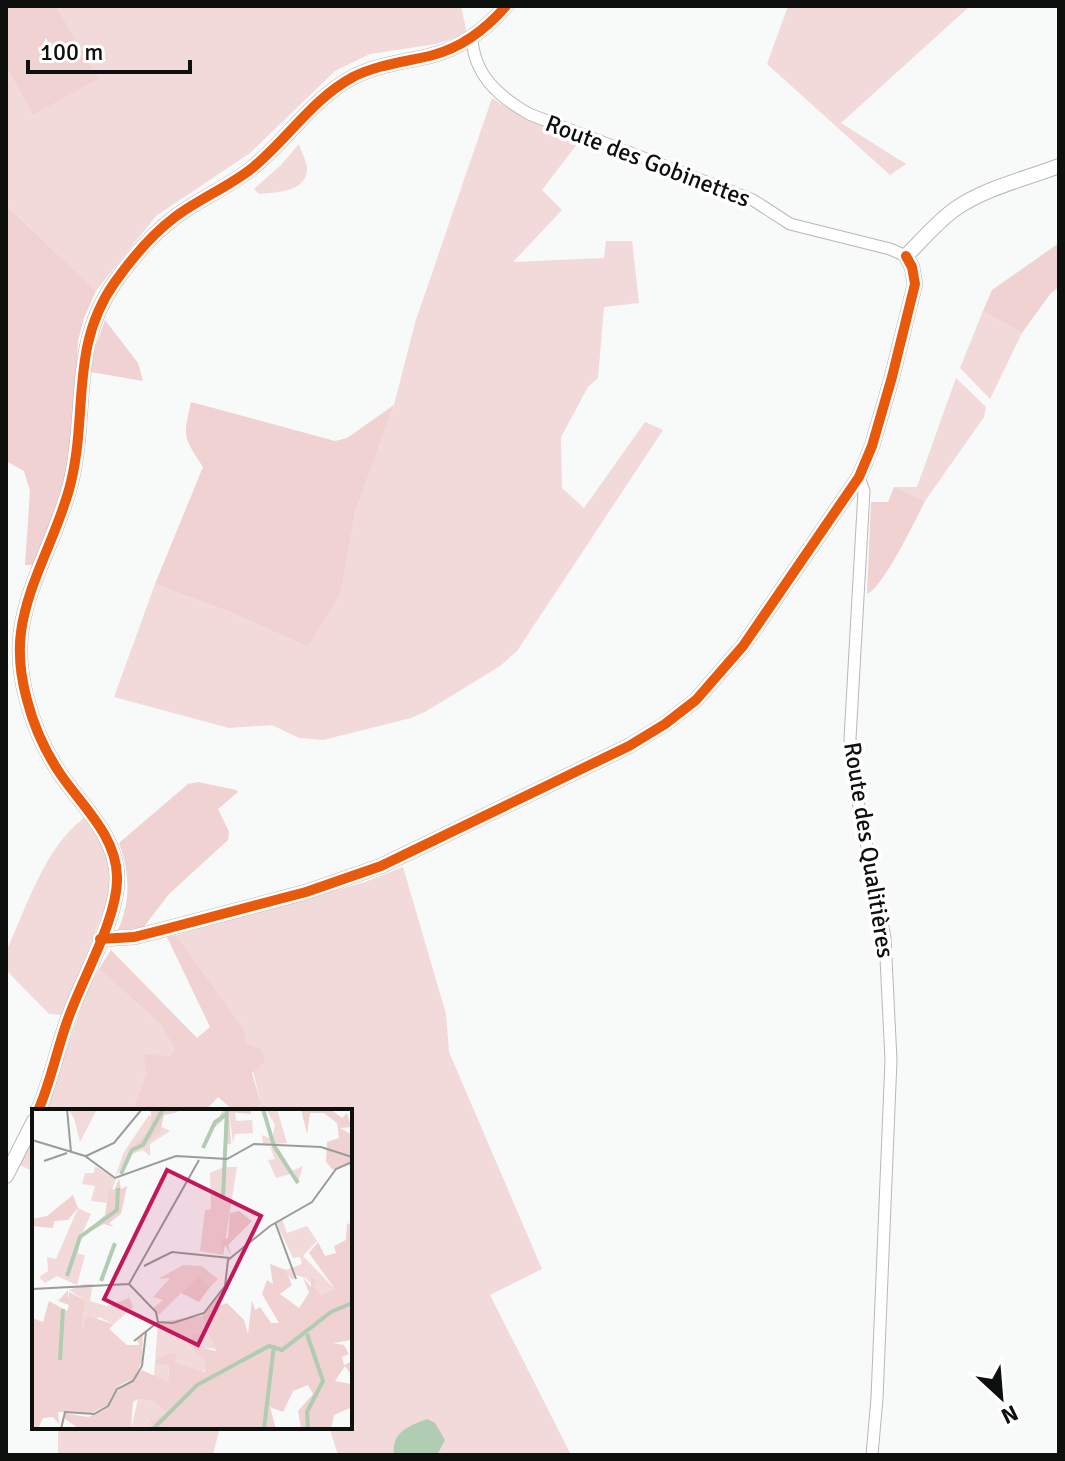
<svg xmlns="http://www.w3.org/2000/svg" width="1065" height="1461" font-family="Signika,sans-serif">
<rect width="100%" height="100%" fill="#f7faf8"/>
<path fill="#f1dad9" d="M 56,6 L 461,6 L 467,34 L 436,44 L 370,54 L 335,71 L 250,153 L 156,216 L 96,291 L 6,205 L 6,67 L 33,115 L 97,79 Z
M 788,6 L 970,6 L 841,123 L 906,164 L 890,175 L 767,64 Z
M 492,98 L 525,119 L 581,139 L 542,190 L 562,210 L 513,262 L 604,258 L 606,241 L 632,241 L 639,303 L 604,307 L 598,378 L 588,387 L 561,437 L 562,488 L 584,508 L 645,422 L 663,430 L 517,651 L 500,666 L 425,712 L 411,718 L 323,740 L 299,738 L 272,725 L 229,728 L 114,697 L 155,584 L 230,612 L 308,647 L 341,593 L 355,513 L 394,405 L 415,323 Z
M 299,144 C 301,151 307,162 307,169 C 306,193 276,192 259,194 L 254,189 L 281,165 Z
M 983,311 L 1022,333 L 990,399 L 960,368 Z
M 956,378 L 986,407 L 984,417 L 925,501 L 894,487 L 917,487 Z
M 84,818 C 104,846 114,858 110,894 L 63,1015 L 49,1014 L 6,970 L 6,952 C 26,908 45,847 84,818 Z
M 403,867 L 446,1014 L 449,1052 L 542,1269 L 490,1295 L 571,1455 L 338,1455 L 329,1427 L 350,1427 L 350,1111 L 253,1111 L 261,1104 L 242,1026 L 176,935 L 365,882 Z
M 99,969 L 160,1024 L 175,1049 L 169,1057 L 146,1073 L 133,1111 L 45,1111 L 87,991 Z
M 34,1137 L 34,1172 L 20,1165 Z
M 58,1427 L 220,1427 L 213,1455 L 58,1455 Z"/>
<path fill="#efd2d1" d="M 6,6 L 56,6 L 98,79 L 33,115 L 6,67 Z
M 6,205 L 96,291 L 84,318 L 78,341 L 74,436 L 68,468 L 40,555 L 33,565 L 25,565 L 30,491 L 24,471 L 6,461 Z
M 1059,243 L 1059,287 L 1050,294 L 1022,333 L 983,311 L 992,290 Z
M 105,320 L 138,363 L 143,381 L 91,372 L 94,351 Z
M 191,402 L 335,441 L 347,438 L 394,405 L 355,513 L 341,593 L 308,647 L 230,612 L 155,584 L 203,467 C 183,436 183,438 191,402 Z
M 894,487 L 925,501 C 916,519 883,588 867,594 L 871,502 L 888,502 Z
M 198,782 L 236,790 L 238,792 L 218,809 L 229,832 L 228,840 L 169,894 L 143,928 L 118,930 C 131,901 130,873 119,843 L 188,784 Z
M 176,935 L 242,1026 L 247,1044 L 261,1049 L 265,1061 L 252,1073 L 261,1104 L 253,1111 L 234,1111 L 218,1097 L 208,1108 L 210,1111 L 133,1111 L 146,1073 L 144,1054 L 169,1057 L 175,1049 L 160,1024 L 99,969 L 111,950 L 197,1038 L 210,1027 L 167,937 Z"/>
<path fill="#b0ccb3" d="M 427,1419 L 435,1423 L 445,1440 L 437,1455 L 394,1455 C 391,1432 409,1426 427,1419 Z"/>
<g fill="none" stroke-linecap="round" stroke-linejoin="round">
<defs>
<path id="minor" d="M 472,38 C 474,75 498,96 529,114 L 753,200 L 790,224 L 890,249 L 906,256
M 859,477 L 864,491 L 850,739 L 858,801 L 885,938 L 891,1060 L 877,1398 L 872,1455"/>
<path id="tertiary" d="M 100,939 L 134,937 L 158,931 L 306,892 L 381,866 L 629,746 L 665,724 L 696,700 L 743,646 L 859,477 L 872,446 L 892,377 L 915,284 L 912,267 L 906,256 C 922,240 937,222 955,209 C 985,188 1025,179 1059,166
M 38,1111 C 51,1081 57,1049 68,1019 C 82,979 119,916 117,876 C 116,836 83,807 61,775 C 46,753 34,727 27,700 C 21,678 18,655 21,632 C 28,580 59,533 71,482 C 88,411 70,345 115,282 C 132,258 151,235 175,217 C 199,199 228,187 251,169 C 287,140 312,99 353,77 C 379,64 406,62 433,55 C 463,47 486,29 506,6
M 6,1176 L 34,1121"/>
</defs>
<use href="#minor" stroke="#b6b9b7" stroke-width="13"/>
<use href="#tertiary" stroke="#b6b9b7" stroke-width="16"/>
<use href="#minor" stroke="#fefefe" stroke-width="11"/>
<use href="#tertiary" stroke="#fefefe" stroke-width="14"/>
<defs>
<path id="cycleway" d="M 100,939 L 134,937 L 158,931 L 306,892 L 381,866 L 629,746 L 665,724 L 696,700 L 743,646 L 859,477 L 872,446 L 892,377 L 915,284 L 912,267 L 906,256
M 38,1111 C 51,1081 57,1049 68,1019 C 82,979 119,916 117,876 C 116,836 83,807 61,775 C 46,753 34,727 27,700 C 21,678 18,655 21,632 C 28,580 59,533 71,482 C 88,411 70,345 115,282 C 132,258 151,235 175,217 C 199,199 228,187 251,169 C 287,140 312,99 353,77 C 379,64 406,62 433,55 C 463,47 486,29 506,6"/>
</defs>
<use href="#cycleway" stroke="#fff" stroke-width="15"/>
<use href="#cycleway" stroke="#e8590c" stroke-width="10"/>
</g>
<g text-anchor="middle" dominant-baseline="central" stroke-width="7" stroke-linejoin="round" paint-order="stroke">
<g font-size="24" fill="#0e100e" stroke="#fff">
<text transform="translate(648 161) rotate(21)">Route des Gobinettes</text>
<text transform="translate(869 850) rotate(81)">Route des Qualitières</text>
</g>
</g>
<g transform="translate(32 1109)">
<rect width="320" height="320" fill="#f7faf8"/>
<path d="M 36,0 L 65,0 L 48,33 L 42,9 ZM 234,0 L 245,0 L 255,34 L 231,36 L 230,26 L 240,30 L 243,16 ZM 203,1 L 204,12 L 220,11 L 221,24 L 203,25 L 201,34 L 197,3 ZM 117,6 L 123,11 L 119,19 L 96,42 L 130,18 L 138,22 L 118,35 L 118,47 L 111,41 L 100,45 L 83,68 L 92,43 ZM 238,38 L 246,38 L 260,62 L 271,57 L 266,74 L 262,64 L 244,69 L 236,51 L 243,50 ZM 192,51 L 193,58 L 205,58 L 191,146 L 168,142 L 173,101 L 179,100 L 178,64 L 190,59 ZM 63,57 L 84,70 L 75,94 L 59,92 L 63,77 L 50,75 L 53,64 L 62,64 ZM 46,99 L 59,105 L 49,127 L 46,145 L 53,146 L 45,176 L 25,167 L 13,174 L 7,168 L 16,162 L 15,148 L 24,150 ZM 250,110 L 255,124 L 275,117 L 285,132 L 271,147 L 303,180 L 289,186 L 274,169 L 263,166 L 261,171 L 256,166 L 254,161 L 270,155 L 268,148 L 261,149 L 247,120 L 245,113 ZM 151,156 L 170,157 L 186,170 L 178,178 L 167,166 L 127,206 L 121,199 L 131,191 L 121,188 L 138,169 L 126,170 ZM 52,175 L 61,175 L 58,192 L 75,197 L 97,189 L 95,182 L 101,198 L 82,215 L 67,208 L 50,221 L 53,191 L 37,181 ZM 170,207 L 185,240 L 171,239 L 168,225 L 161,225 L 176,260 L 165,265 L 142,254 L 144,248 L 124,250 L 124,255 L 137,257 L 136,273 L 125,269 L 122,267 L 126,213 ZM 106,290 L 121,292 L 134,303 L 122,313 L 114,309 L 121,315 L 116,320 L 99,320 Z" fill="#f1dad9"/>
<path d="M 119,0 L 144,0 L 146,3 L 132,6 L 128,23 L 108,39 L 96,42 L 119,19 ZM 192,0 L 219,0 L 219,5 L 197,3 L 199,35 L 194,35 L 194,8 L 176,25 ZM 269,0 L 298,0 L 310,9 L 315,4 L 319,18 L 308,19 L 320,26 L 320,52 L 301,61 L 294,53 L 295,33 L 307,29 L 305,14 L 292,4 L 278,4 L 275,25 ZM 87,69 L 89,80 L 95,77 L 89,105 L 77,114 L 82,118 L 72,115 L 49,127 L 73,106 L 77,81 L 83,80 ZM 41,86 L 46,99 L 36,111 L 22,112 L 21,119 L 0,117 L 0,110 L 15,107 ZM 207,102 L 220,112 L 196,136 L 199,146 L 193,136 L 191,146 L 189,131 L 196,129 L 198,104 ZM 315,114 L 320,117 L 320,231 L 301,234 L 312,236 L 317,245 L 310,248 L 312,256 L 320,252 L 320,267 L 313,257 L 303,272 L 319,275 L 320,298 L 302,306 L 299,320 L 269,319 L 266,302 L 281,285 L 276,276 L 261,282 L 251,303 L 238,298 L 244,320 L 116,320 L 120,315 L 115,307 L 122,312 L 134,303 L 121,292 L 106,290 L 101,293 L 99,320 L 47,320 L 32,309 L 32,304 L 56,308 L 72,301 L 84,283 L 110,261 L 136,273 L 137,257 L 124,255 L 124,250 L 137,245 L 145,244 L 143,254 L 173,263 L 173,252 L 157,236 L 161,225 L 168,225 L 171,239 L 184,242 L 170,207 L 189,185 L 187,197 L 195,194 L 212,211 L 216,225 L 220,191 L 223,201 L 228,198 L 239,214 L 247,214 L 230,185 L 235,171 L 241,175 L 238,155 L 254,161 L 260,176 L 248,185 L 267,199 L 277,184 L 271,168 L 279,178 L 279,169 L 284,171 L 282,178 L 289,186 L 303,180 L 277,144 L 286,133 L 293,147 L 304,144 L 302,137 L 314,131 ZM 167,166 L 178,178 L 167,193 L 149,184 ZM 36,181 L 36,192 L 37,183 L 53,191 L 50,221 L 55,207 L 82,215 L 77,220 L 95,236 L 107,236 L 105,230 L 111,224 L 110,252 L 103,268 L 85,278 L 75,296 L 58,305 L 26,303 L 27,315 L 21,308 L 11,309 L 6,320 L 0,320 L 0,209 L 11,213 L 17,192 L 35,202 L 37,196 L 26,192 Z" fill="#efd2d1"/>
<path fill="none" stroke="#b0ccb3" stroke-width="4" d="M 231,0 L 242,37 L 266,74M 171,39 L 183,13 L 195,5M 89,65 L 100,41 L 111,36 L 131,0M 191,89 L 195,0M 35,167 L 48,128 L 85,101 L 86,79M 69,172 L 83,134M 275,225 L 291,272 L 275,303 L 276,320M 28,251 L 31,200M 121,320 L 165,276 L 237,237 L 250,241 L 299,203 L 320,194M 232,320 L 242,236"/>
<path fill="none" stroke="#9a9c9a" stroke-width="2" d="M 35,0 L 39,43M 0,31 L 53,47 L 83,69 L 144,47 L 195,50 L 222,35 L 289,38 L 320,48M 54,47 L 82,34 L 110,0M 12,52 L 35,44M 243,113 L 264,170M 112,157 L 140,143 L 198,149M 97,175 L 167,51M 97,175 L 124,203 L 126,213M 0,180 L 97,175M 126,213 L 141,214 L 172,204 L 193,177 L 196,151 L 238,117 L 280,93 L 304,60 L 320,53M 102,232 L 126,213M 29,320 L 33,303 L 62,305 L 76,297 L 85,280 L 101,272 L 110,257 L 114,223"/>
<path fill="#c2185b" fill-opacity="0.15" stroke="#c2185b" stroke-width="4" d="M 135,61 L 229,107 L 166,236 L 72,190 Z"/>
<rect width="320" height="320" fill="none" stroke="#0e100e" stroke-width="4"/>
</g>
<rect width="1065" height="1461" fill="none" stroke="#0e100e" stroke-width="16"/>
<g transform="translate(1001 1397) rotate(154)" stroke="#ffffff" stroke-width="6" paint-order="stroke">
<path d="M0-6L14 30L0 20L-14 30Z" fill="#0e100e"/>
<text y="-12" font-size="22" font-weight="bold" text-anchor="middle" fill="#0e100e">N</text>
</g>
<path d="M28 60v12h162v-12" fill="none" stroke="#0e100e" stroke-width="4"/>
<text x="40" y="60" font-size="24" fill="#0e100e" stroke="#ffffff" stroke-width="6" paint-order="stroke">100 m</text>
</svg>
